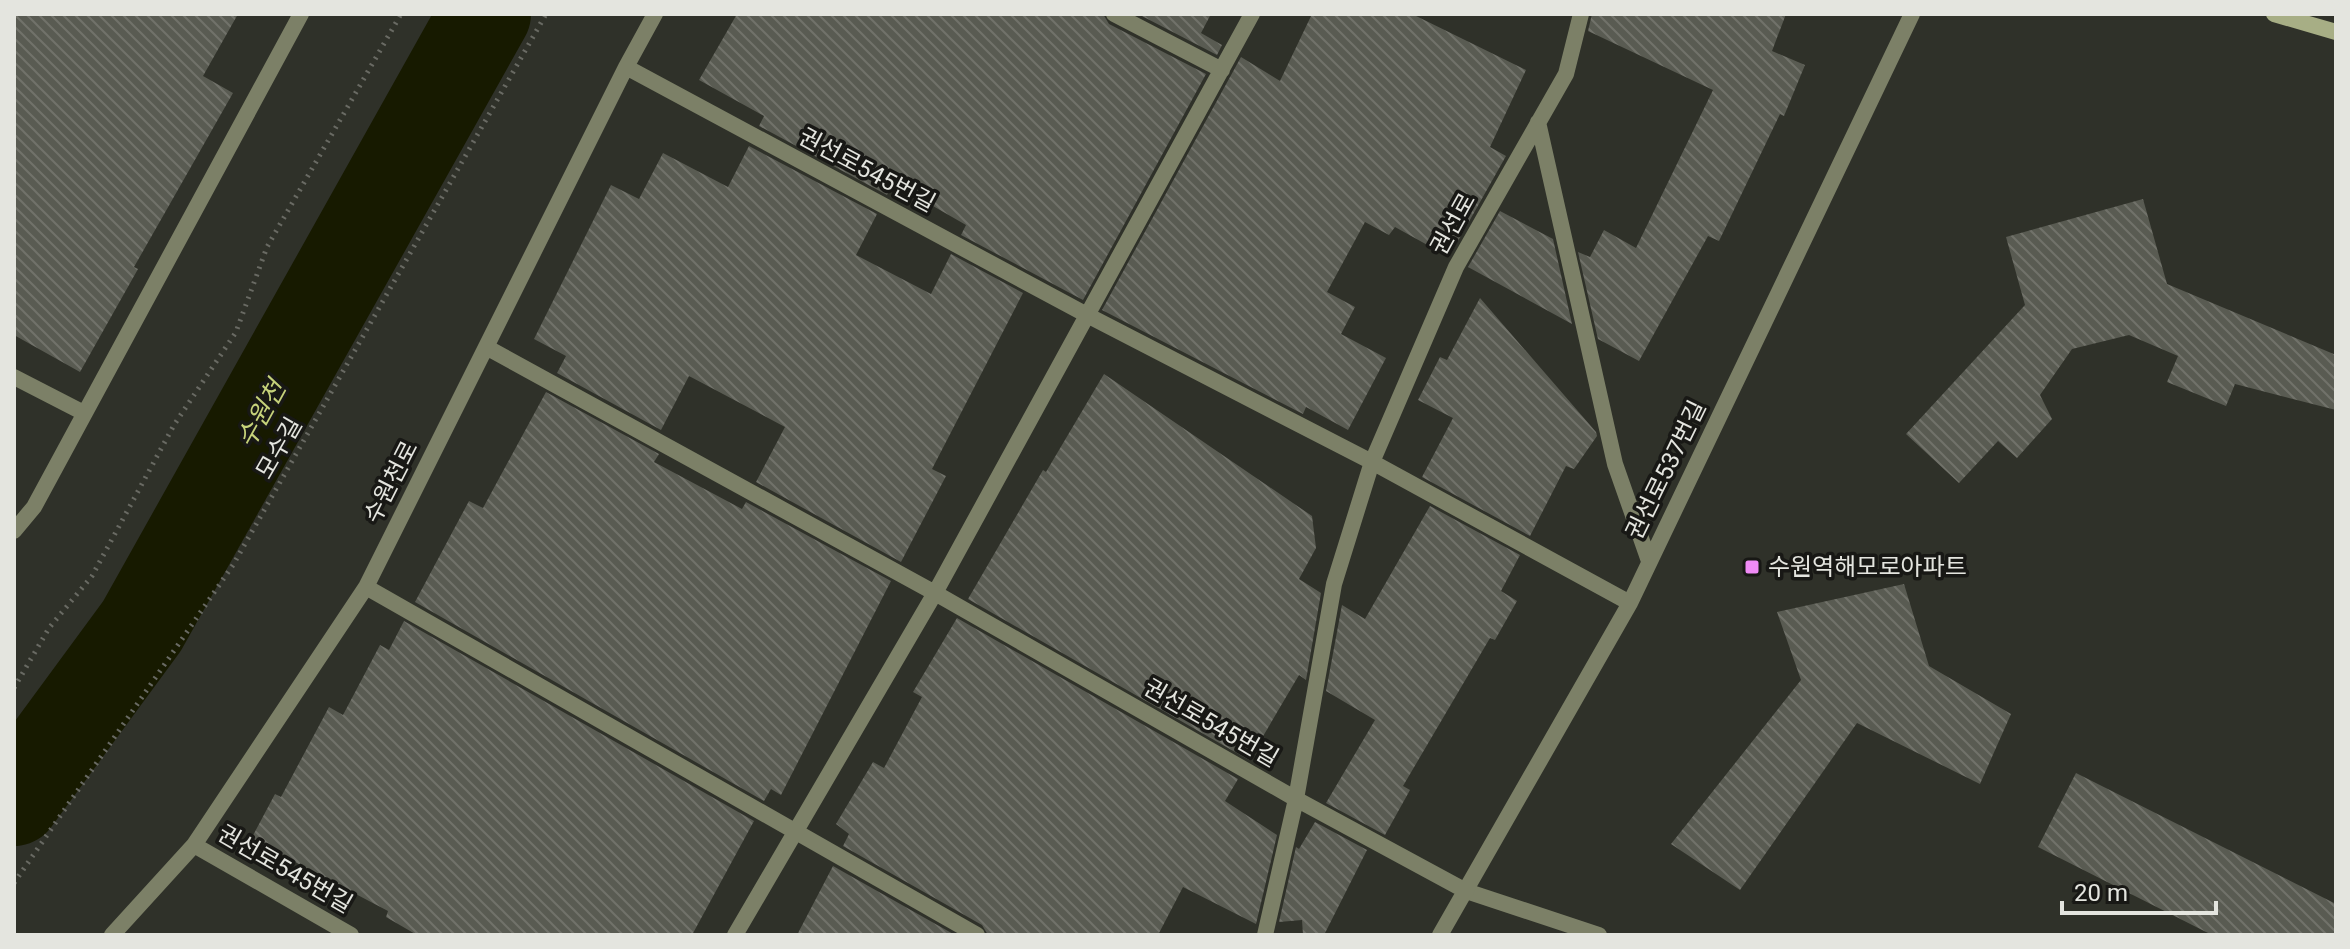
<svg xmlns="http://www.w3.org/2000/svg" width="2350" height="949" font-family="Roboto,'Noto Sans KR',sans-serif">
<defs>
<pattern id="building-back-hatch" width="6" height="6" patternUnits="userSpaceOnUse" patternTransform="scale(2)"><rect width="6" height="6" fill="#595b52"/><path d="M-1 5l2 2M0 0l6 6M5-1l2 2" fill="none" stroke="#71726a"/></pattern>
</defs>
<rect width="100%" height="100%" fill="#2f3129"/>
<g fill="none" stroke-linecap="round" stroke-linejoin="round">
<path stroke="#171a00" stroke-width="92" d="M 14,800 L 142,626 L 485,14"/>
</g>
<path fill="url(#building-back-hatch)" d="M 14,14 L 238,14 L 203,76 L 233,93 L 134,267 L 138,269 L 80,372 L 14,335 Z
M 737,14 L 1103,14 L 1109,24 L 1206,74 L 1083,300 L 961,235 L 966,225 L 893,183 L 887,195 L 759,126 L 764,116 L 699,80 Z
M 1138,14 L 1211,14 L 1201,33 L 1222,45 L 1217,55 Z
M 1312,14 L 1412,14 L 1526,70 L 1490,147 L 1506,156 L 1449,257 L 1395,227 L 1389,235 L 1365,222 L 1327,292 L 1355,307 L 1341,334 L 1386,358 L 1348,430 L 1306,407 L 1303,414 L 1102,310 L 1241,57 L 1280,81 Z
M 1592,14 L 1786,14 L 1772,51 L 1805,65 L 1784,116 L 1780,114 L 1719,241 L 1708,236 L 1639,361 L 1598,339 L 1578,252 L 1590,257 L 1604,230 L 1636,248 L 1713,90 L 1588,31 Z
M 749,146 L 877,214 L 856,255 L 931,294 L 951,254 L 1023,293 L 932,469 L 946,476 L 901,562 L 756,482 L 785,427 L 689,376 L 661,430 L 557,373 L 566,356 L 534,339 L 611,185 L 639,199 L 663,153 L 728,187 Z
M 2143,199 L 2167,284 L 2336,355 L 2336,410 L 2235,384 L 2226,406 L 2167,382 L 2178,356 L 2129,335 L 2072,349 L 2040,395 L 2052,419 L 2017,458 L 1998,441 L 1959,483 L 1906,434 L 2025,305 L 2006,237 Z
M 1500,211 L 1553,239 L 1572,324 L 1468,267 Z
M 1480,298 L 1596,432 L 1597,436 L 1574,469 L 1566,466 L 1530,536 L 1422,477 L 1453,418 L 1418,400 L 1440,357 L 1447,360 Z
M 1104,374 L 1312,516 L 1316,548 L 1299,579 L 1321,593 L 1306,680 L 1299,675 L 1249,760 L 968,599 L 1043,470 L 1046,472 Z
M 546,392 L 659,454 L 654,462 L 742,509 L 746,502 L 891,581 L 781,795 L 771,789 L 764,801 L 415,602 L 469,501 L 483,508 Z
M 1430,506 L 1520,555 L 1501,591 L 1517,601 L 1495,640 L 1490,638 L 1403,786 L 1410,790 L 1385,835 L 1326,803 L 1375,720 L 1326,691 L 1342,605 L 1365,619 Z
M 1904,584 L 1929,666 L 2011,714 L 1980,784 L 1857,723 L 1740,890 L 1671,844 L 1801,680 L 1777,612 Z
M 957,618 L 1238,779 L 1225,801 L 1277,835 L 1256,924 L 1183,887 L 1158,935 L 988,935 L 982,925 L 843,846 L 849,834 L 836,824 L 873,762 L 884,768 L 922,697 L 913,692 Z
M 404,621 L 754,821 L 692,935 L 417,935 L 386,917 L 388,911 L 251,839 L 275,794 L 281,797 L 329,707 L 343,715 L 380,645 L 389,650 Z
M 2076,773 L 2336,904 L 2336,935 L 2212,935 L 2038,847 Z
M 1315,822 L 1367,850 L 1324,935 L 1303,935 L 1302,920 L 1279,922 L 1296,847 L 1299,849 Z
M 833,866 L 955,935 L 797,935 Z"/>
<g fill="none" stroke-linecap="round" stroke-linejoin="round">
<path stroke="#696a63" stroke-width="5" stroke-dasharray="2 6" stroke-linecap="butt" d="M 14,688 L 49,628 L 92,576 L 174,425 L 236,332 L 267,247 L 401,14
M 14,883 L 233,565 L 546,14"/>
<path stroke="#7c8067" stroke-width="16" d="M 1466,891 L 1599,935"/>
<path stroke="#7c8067" stroke-width="16" d="M 1114,14 L 1222,70
M 626,67 L 1087,315 L 1372,462 L 1630,603
M 1538,122 L 1615,464 L 1649,561
M 486,347 L 935,593 L 1296,799 L 1466,891
M 14,377 L 84,413
M 14,531 L 34,507 L 301,14
M 366,587 L 977,935
M 194,845 L 351,935
M 112,935 L 194,845 L 366,587 L 626,67 L 655,14
M 735,935 L 935,593 L 1252,14
M 1265,935 L 1296,799 L 1334,584 L 1372,462 L 1456,267 L 1566,74 L 1581,14
M 1440,935 L 1630,603 L 1912,14"/>
<path stroke="#a7ae85" stroke-width="16" d="M 2274,14 L 2336,32"/>
</g>
<rect fill="#f08bf5" stroke="#181815" stroke-width="3" x="1744" y="559" width="16" height="16" rx="4"/>
<g text-anchor="middle" dominant-baseline="central" stroke-width="7" stroke-linejoin="round" paint-order="stroke">
<g font-size="24" fill="#e4e5df" stroke="#181815">
<text transform="translate(867 170) rotate(28)">권선로545번길</text>
<text transform="translate(1453 224) rotate(-61)">권선로</text>
<text transform="translate(279 448) rotate(-60)">모수길</text>
<text transform="translate(1666 470) rotate(-64)">권선로537번길</text>
<text transform="translate(391 482) rotate(-63)">수원천로</text>
<text transform="translate(1211 723) rotate(30)">권선로545번길</text>
<text transform="translate(285 869) rotate(30)">권선로545번길</text>
</g>
<g font-size="24" fill="#e4e5df" stroke="#181815" text-anchor="start">
<text x="1768" y="567">수원역해모로아파트</text>
</g>
<g font-size="26" font-style="italic" fill="#c6d27a" stroke="#181815">
<text transform="translate(261 414) rotate(-61)">수원천</text>
</g>
</g>
<rect width="2350" height="949" fill="none" stroke="#e4e5df" stroke-width="32"/>
<path d="M2062 901v12h154v-12" fill="none" stroke="#e4e5df" stroke-width="4"/>
<text x="2074" y="901" font-size="24" fill="#e4e5df" stroke="#181815" stroke-width="6" paint-order="stroke">20 m</text>
</svg>
